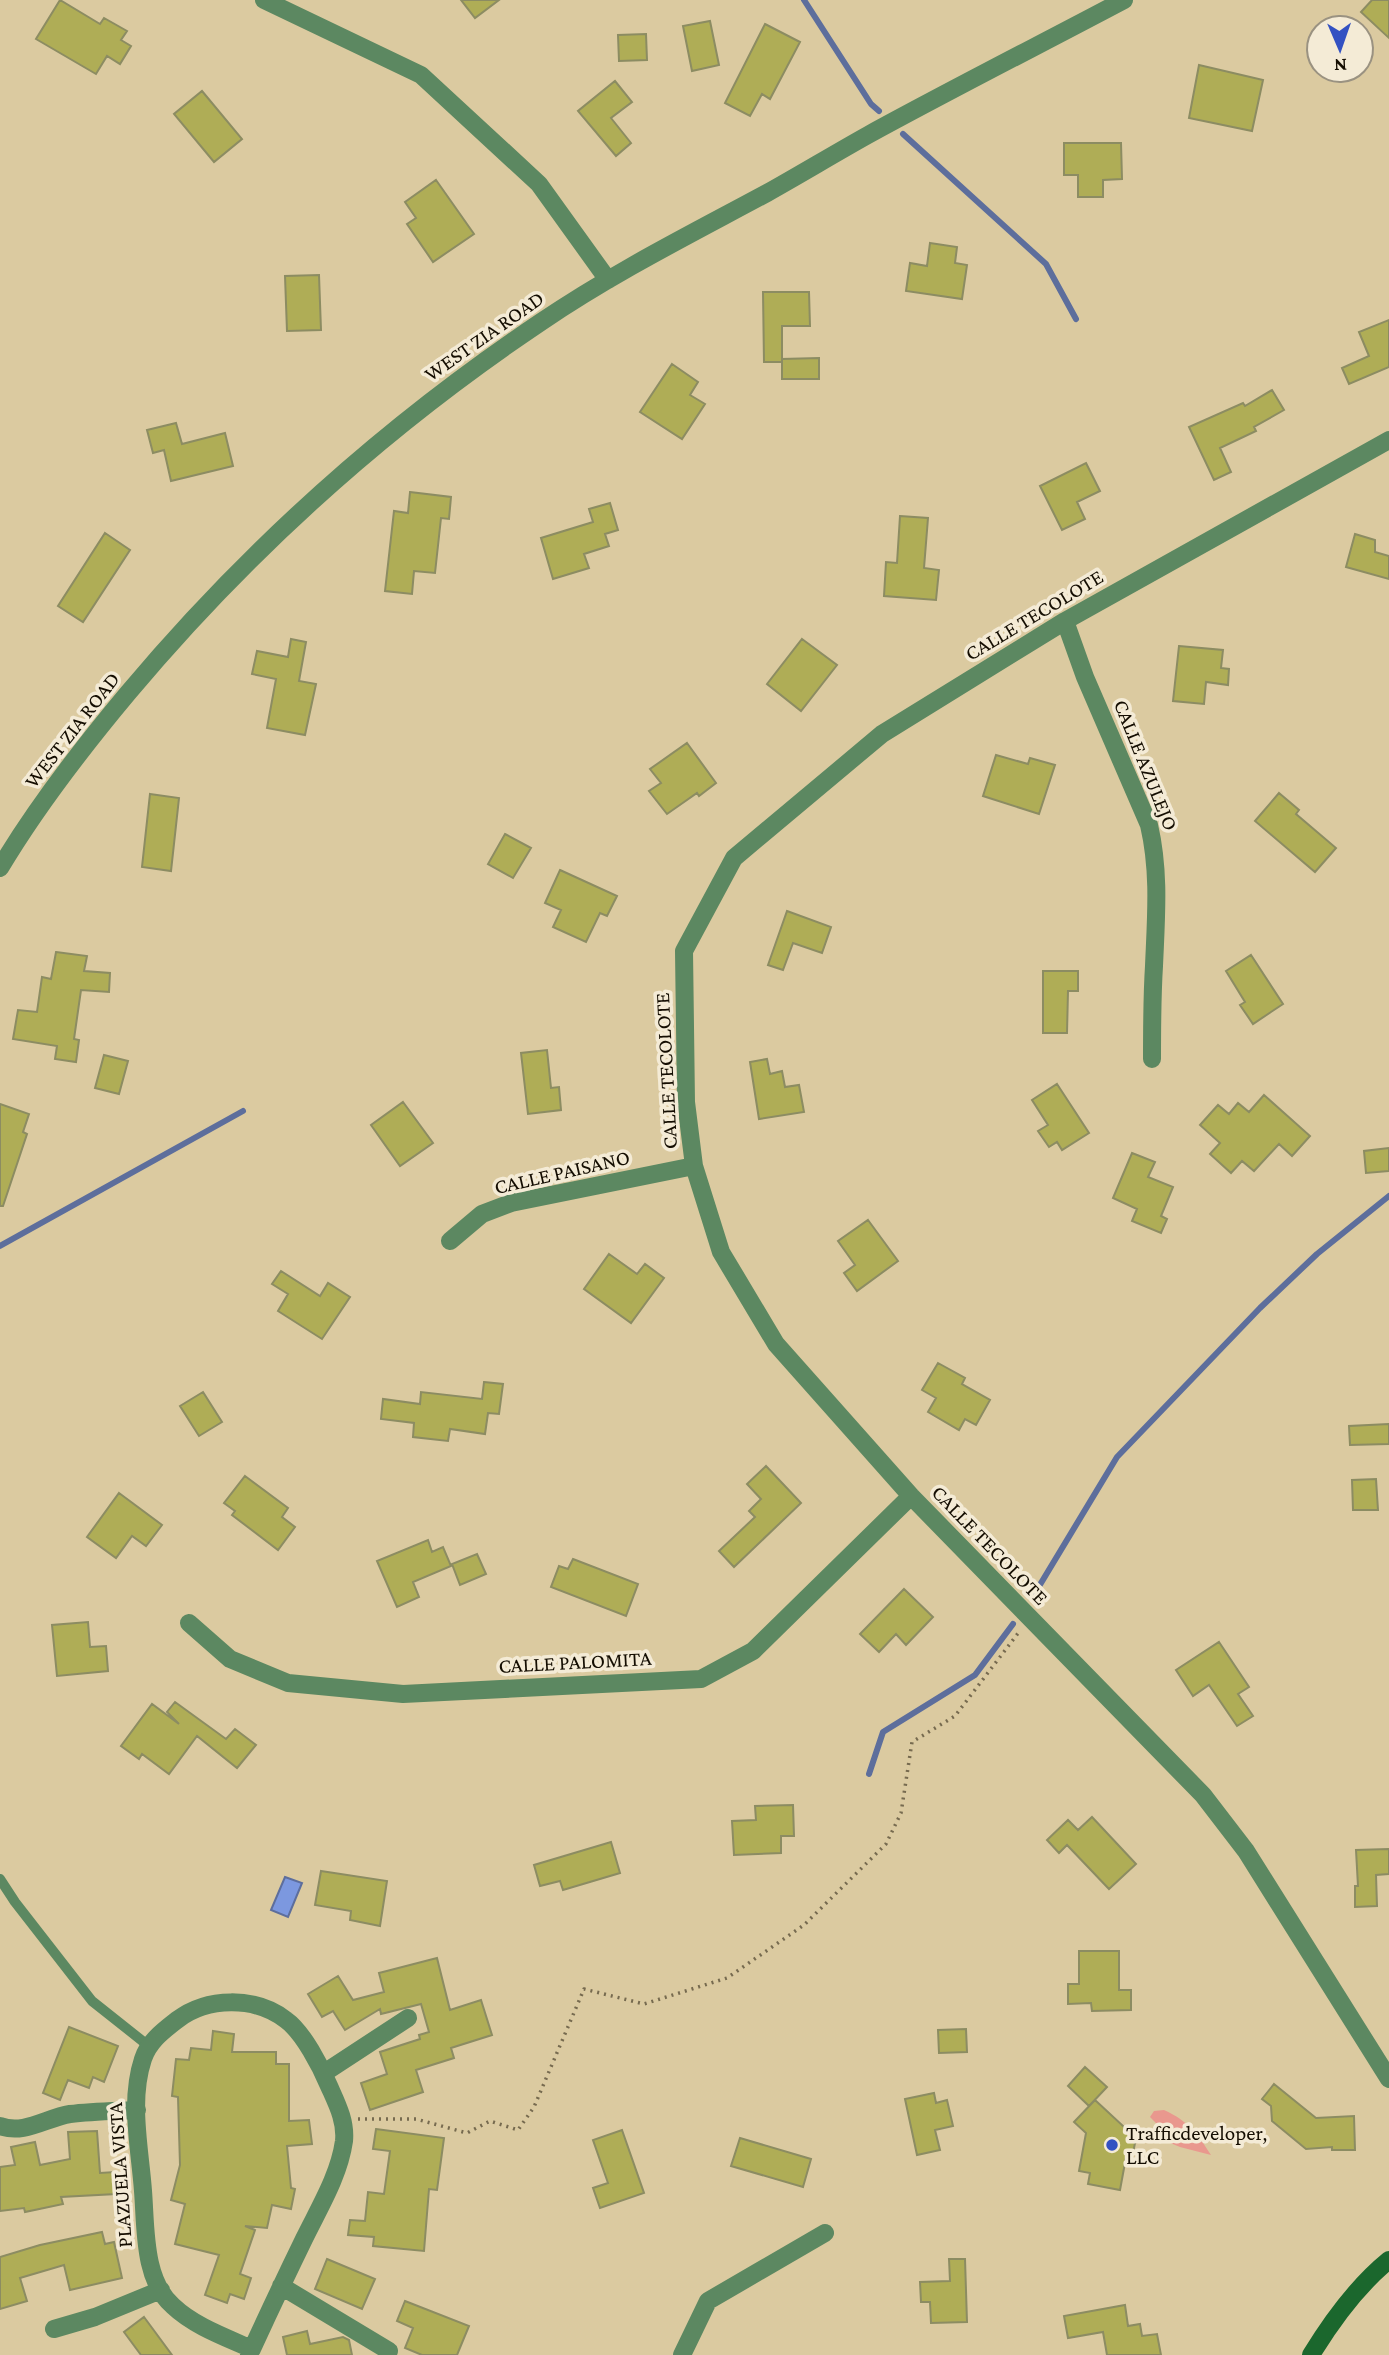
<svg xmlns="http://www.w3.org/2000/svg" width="1389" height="2355" font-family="'Crimson Pro',serif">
<rect width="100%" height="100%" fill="#dbcaa0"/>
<path fill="#e9988e" d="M 1164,2110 C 1188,2121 1197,2133 1211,2155 L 1180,2147 L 1163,2140 L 1157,2124 L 1150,2117 L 1154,2111 Z"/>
<path fill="#7c98df" stroke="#5d6e9c" stroke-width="2" d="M 285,1877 L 302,1883 L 288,1917 L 271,1910 Z"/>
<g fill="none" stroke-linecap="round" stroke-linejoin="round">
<path stroke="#5d6e9c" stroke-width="6" d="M 804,0 L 871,104 L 879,111
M 903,134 L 1046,264 L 1076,319
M 0,1246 L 243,1111
M 1032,1598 L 1117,1457 L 1260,1308 L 1317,1254 L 1389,1196
M 869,1774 L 883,1732 L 975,1675 L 1013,1624"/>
</g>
<path fill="#afad56" stroke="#8c8c62" stroke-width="2" d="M 60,0 L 100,24 L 104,18 L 127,31 L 121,40 L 131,46 L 120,64 L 107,56 L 96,74 L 36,39 Z
M 461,0 L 499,0 L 475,18 Z
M 1372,0 L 1389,0 L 1389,38 L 1361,12 Z
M 710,21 L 719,65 L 692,71 L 683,26 Z
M 765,24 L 800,42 L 770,99 L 762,94 L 750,116 L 725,103 Z
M 646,34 L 647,60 L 619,61 L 618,35 Z
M 1199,65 L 1263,80 L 1252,131 L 1189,118 Z
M 615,81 L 632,102 L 611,118 L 631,143 L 616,156 L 578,111 Z
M 202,91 L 242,139 L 214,162 L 174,114 Z
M 1064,143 L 1121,143 L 1122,179 L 1103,180 L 1103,197 L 1078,197 L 1078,175 L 1064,175 Z
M 436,180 L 474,234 L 433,262 L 407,224 L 416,218 L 405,202 Z
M 930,243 L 957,247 L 955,263 L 967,265 L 962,299 L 906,291 L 910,263 L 927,266 Z
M 319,275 L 321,330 L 287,331 L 285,276 Z
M 763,292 L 809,292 L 810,326 L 782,326 L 782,362 L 764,362 Z
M 1389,320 L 1389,367 L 1349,384 L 1342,368 L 1369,356 L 1359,332 Z
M 819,358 L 819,379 L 782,379 L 782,359 Z
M 672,364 L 698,382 L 690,395 L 705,404 L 682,439 L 640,412 Z
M 1272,390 L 1284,410 L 1254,427 L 1256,431 L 1220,448 L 1231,472 L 1214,480 L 1189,427 L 1243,403 L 1245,406 Z
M 176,423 L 182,444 L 225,433 L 233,466 L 171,481 L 164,450 L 153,453 L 147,430 Z
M 1086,463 L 1100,491 L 1077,502 L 1085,519 L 1062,530 L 1040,486 Z
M 410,492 L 451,497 L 449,519 L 441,518 L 435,573 L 414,571 L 412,594 L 385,591 L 394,511 L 408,513 Z
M 610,503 L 618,530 L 605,534 L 609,546 L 584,554 L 589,568 L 553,579 L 541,538 L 593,522 L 589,509 Z
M 900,516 L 928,518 L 924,568 L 939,570 L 936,600 L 884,596 L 886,562 L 897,563 Z
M 105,533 L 130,550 L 83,622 L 58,606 Z
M 1355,534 L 1375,540 L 1375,552 L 1389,556 L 1389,579 L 1346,567 Z
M 291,639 L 306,642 L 299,681 L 316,684 L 305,735 L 267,728 L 276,679 L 252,674 L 257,651 L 288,657 Z
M 802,639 L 837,665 L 801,711 L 767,684 Z
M 1179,646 L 1223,650 L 1221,668 L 1229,669 L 1228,685 L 1206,682 L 1204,704 L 1173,701 Z
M 687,743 L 716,783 L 699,796 L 697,793 L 667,814 L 649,791 L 661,783 L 650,769 Z
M 996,755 L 1028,764 L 1030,758 L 1055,765 L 1039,814 L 983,796 Z
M 1279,793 L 1299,810 L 1296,814 L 1336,848 L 1315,872 L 1255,821 Z
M 150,794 L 179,798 L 171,871 L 142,867 Z
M 505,834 L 531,848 L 513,878 L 488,864 Z
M 560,870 L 617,896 L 607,916 L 600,913 L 586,942 L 553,927 L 561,910 L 545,903 Z
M 787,911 L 831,927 L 822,953 L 793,943 L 783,970 L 768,965 Z
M 56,952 L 87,956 L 84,971 L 110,973 L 109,992 L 81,990 L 74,1039 L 79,1040 L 76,1062 L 55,1059 L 57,1046 L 13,1039 L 18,1010 L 37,1012 L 42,977 L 51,979 Z
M 1251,955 L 1283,1004 L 1253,1024 L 1240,1005 L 1245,1002 L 1226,971 Z
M 1043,971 L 1078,971 L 1078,991 L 1068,991 L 1067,1033 L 1043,1033 Z
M 547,1050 L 551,1088 L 559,1087 L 561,1110 L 528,1114 L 521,1053 Z
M 104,1055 L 128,1061 L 119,1094 L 95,1088 Z
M 767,1059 L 770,1074 L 782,1071 L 785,1087 L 799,1085 L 804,1112 L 759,1119 L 750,1062 Z
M 1057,1084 L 1089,1133 L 1062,1150 L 1057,1142 L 1049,1147 L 1038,1131 L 1048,1125 L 1032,1100 Z
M 1264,1095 L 1310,1136 L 1292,1156 L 1279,1144 L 1254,1171 L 1242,1161 L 1231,1173 L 1210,1154 L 1220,1143 L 1200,1125 L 1218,1105 L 1229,1114 L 1238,1103 L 1249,1112 Z
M 403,1102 L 433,1143 L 400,1166 L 371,1125 Z
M 0,1104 L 29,1114 L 23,1132 L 27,1134 L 3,1206 L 0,1206 Z
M 1389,1148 L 1389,1171 L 1366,1173 L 1364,1151 Z
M 1132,1153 L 1155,1162 L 1148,1177 L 1173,1187 L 1161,1216 L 1167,1219 L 1161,1233 L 1132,1221 L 1137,1209 L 1113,1198 Z
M 868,1220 L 898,1261 L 857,1291 L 844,1273 L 855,1265 L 838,1241 Z
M 609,1254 L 637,1274 L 645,1264 L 664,1278 L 631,1323 L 584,1289 Z
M 281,1271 L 320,1296 L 328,1283 L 350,1297 L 322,1339 L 278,1311 L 288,1294 L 272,1284 Z
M 938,1363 L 965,1378 L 962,1384 L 990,1400 L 976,1425 L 965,1419 L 959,1430 L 928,1412 L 936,1398 L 922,1390 Z
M 484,1382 L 503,1384 L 499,1414 L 488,1413 L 485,1434 L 450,1429 L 448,1441 L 413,1437 L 414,1423 L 381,1419 L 383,1399 L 420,1404 L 421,1392 L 482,1399 Z
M 203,1392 L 222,1422 L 199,1436 L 180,1406 Z
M 1389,1424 L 1389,1444 L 1350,1445 L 1349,1426 Z
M 766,1466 L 801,1503 L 734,1567 L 719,1551 L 755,1517 L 749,1511 L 761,1499 L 747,1484 Z
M 245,1476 L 288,1508 L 282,1517 L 295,1527 L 278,1550 L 232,1515 L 235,1511 L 224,1503 Z
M 1376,1479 L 1378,1510 L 1353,1510 L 1352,1480 Z
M 119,1493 L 162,1525 L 146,1546 L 132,1536 L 116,1558 L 87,1537 Z
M 428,1540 L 432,1552 L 443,1547 L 451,1566 L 413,1582 L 419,1597 L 397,1607 L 377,1561 Z
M 477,1554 L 486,1574 L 460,1585 L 452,1564 Z
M 573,1559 L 638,1584 L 626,1616 L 551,1587 L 559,1566 L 568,1569 Z
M 904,1589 L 933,1617 L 906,1645 L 896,1634 L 879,1652 L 860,1634 Z
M 88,1622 L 90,1647 L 106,1646 L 108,1671 L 57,1676 L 52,1625 Z
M 1219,1642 L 1249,1687 L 1238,1694 L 1253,1716 L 1237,1726 L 1209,1685 L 1193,1696 L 1176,1670 Z
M 175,1702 L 226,1739 L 235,1729 L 256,1745 L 237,1768 L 197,1736 L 169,1774 L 142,1754 L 139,1759 L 121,1746 L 152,1704 L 179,1724 L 167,1712 Z
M 793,1805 L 794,1836 L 781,1836 L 781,1853 L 734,1855 L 732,1821 L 756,1820 L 755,1806 Z
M 1092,1817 L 1136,1864 L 1109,1889 L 1067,1845 L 1059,1853 L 1047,1840 L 1068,1820 L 1078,1830 Z
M 611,1842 L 620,1873 L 563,1890 L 560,1881 L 540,1886 L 534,1865 Z
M 1389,1849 L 1389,1874 L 1376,1875 L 1377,1906 L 1355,1907 L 1355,1886 L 1358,1886 L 1356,1850 Z
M 321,1871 L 387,1881 L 380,1926 L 350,1920 L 351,1911 L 315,1905 Z
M 1079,1951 L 1119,1951 L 1119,1990 L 1131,1990 L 1131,2010 L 1092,2011 L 1091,2003 L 1068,2004 L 1068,1984 L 1079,1984 Z
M 437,1958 L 450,2010 L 481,2000 L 492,2035 L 451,2048 L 454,2058 L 416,2070 L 423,2092 L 370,2110 L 361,2083 L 387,2074 L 380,2052 L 420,2039 L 419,2035 L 429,2032 L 421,2004 L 381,2014 L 380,2009 L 345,2030 L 333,2011 L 322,2017 L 308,1994 L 338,1976 L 353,2000 L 384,1992 L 379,1973 Z
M 69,2027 L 118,2046 L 104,2082 L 93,2077 L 89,2088 L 68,2080 L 60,2100 L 43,2093 Z
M 966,2029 L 967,2052 L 939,2053 L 938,2030 Z
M 213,2031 L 234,2034 L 232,2052 L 276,2052 L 276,2064 L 289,2064 L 289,2121 L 309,2120 L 312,2144 L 287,2146 L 291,2188 L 295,2189 L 291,2209 L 272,2205 L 267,2228 L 245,2226 L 255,2230 L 240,2274 L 251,2278 L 244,2299 L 230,2294 L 227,2303 L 205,2295 L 219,2255 L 175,2244 L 185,2204 L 171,2200 L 180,2165 L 178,2097 L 172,2096 L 176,2059 L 189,2060 L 191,2048 L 211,2050 Z
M 1085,2067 L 1107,2087 L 1089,2106 L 1068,2086 Z
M 1274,2084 L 1316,2118 L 1354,2116 L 1355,2150 L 1332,2150 L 1332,2147 L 1306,2149 L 1272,2121 L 1271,2106 L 1262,2099 Z
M 934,2093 L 936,2103 L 947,2100 L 953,2126 L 935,2130 L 940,2150 L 917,2155 L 905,2099 Z
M 1095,2100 L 1136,2138 L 1133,2153 L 1127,2152 L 1120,2190 L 1088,2184 L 1090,2173 L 1079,2171 L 1086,2133 L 1074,2122 Z
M 376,2129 L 444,2138 L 437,2190 L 429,2189 L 424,2251 L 373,2246 L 374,2237 L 348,2235 L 350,2220 L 365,2221 L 368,2192 L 384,2194 L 390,2151 L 373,2149 Z
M 622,2130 L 644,2193 L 600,2208 L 593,2188 L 608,2183 L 593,2140 Z
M 97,2131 L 100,2173 L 115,2172 L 116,2194 L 61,2197 L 63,2204 L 25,2212 L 24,2208 L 0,2211 L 0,2167 L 15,2165 L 11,2147 L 35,2142 L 40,2165 L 70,2159 L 68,2132 Z
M 740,2138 L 811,2159 L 803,2187 L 731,2166 Z
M 102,2232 L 105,2244 L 114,2242 L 122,2278 L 70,2290 L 64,2265 L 20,2278 L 27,2301 L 0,2309 L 0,2257 L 40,2245 Z
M 327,2259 L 375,2279 L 362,2309 L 315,2289 Z
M 949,2259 L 965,2259 L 967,2322 L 931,2323 L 930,2302 L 921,2302 L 920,2282 L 950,2281 Z
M 405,2301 L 469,2326 L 457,2355 L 422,2355 L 405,2348 L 413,2328 L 397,2321 Z
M 1125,2305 L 1128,2326 L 1140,2324 L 1142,2336 L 1157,2334 L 1161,2355 L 1107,2355 L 1103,2332 L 1068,2338 L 1064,2316 Z
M 144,2317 L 172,2355 L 141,2355 L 124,2332 Z
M 307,2331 L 310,2344 L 343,2337 L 349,2340 L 352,2355 L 287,2355 L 283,2337 Z"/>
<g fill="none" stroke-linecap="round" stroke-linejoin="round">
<path stroke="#766a4f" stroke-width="3.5" stroke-dasharray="2 5" stroke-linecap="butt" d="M 358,2119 L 416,2119 L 467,2133 L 490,2121 L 518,2130 L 534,2107 L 584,1989 L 644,2004 L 727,1978 L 804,1925 L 886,1844 L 901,1813 L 912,1742 L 955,1716 L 1019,1632"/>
<path stroke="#5c8861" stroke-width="10" d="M 0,1879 L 15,1902 L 92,2001 L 150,2047"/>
<path stroke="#5c8861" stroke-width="18" d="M 264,0 L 421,75 L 539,184 L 608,280
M 1389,440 L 1065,621 L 882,734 L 734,858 L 684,951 L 686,1102 L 694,1166 L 721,1252 L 776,1344 L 911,1496 L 1203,1795 L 1246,1851 L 1389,2079
M 1065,621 L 1085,677 L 1149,825 C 1160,872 1156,918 1154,966 C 1152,997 1152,1028 1152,1059
M 0,868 C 37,806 82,748 128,693 C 248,550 386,426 541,322 C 613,273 691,234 767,193 C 801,174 834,154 868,135 C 952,89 1039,45 1124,0
M 450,1241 L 482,1214 L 511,1203 L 694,1166
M 189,1623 L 230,1659 L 288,1683 L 403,1694 L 701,1679 L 753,1651 L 911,1496
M 324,2073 L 408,2018
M 0,2126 C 24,2135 46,2118 70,2114 C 92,2111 115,2111 137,2110
M 281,2286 L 389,2351
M 54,2329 L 95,2317 L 161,2290
M 249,2355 L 252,2349 C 269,2312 286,2276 304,2239 C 319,2208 339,2176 344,2141 C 346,2121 337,2104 329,2086 C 321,2067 303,2032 286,2020 C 255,1996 207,1997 177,2020 C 163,2031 149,2041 143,2059 C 129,2101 140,2149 143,2191 C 146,2228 143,2280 173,2306 C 194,2326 225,2337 252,2349
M 682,2355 L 708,2301 L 825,2233"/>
<path stroke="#1b672d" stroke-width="18" d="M 1311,2355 C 1333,2319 1357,2286 1389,2260"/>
</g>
<circle fill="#3351c2" stroke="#f4ebd6" stroke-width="2.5" cx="1112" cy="2145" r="7"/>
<g text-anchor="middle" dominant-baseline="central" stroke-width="7" stroke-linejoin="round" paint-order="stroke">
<g font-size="21" fill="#140d01" stroke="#f4ebd6">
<text transform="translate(484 336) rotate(-35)">WEST ZIA ROAD</text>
<text transform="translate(1034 615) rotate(-31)">CALLE TECOLOTE</text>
<text transform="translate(72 730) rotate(-52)">WEST ZIA ROAD</text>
<text transform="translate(1146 765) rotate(68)">CALLE AZULEJO</text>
<text transform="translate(666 1071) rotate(-93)">CALLE TECOLOTE</text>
<text transform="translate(562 1172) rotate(-13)">CALLE PAISANO</text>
<text transform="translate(990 1545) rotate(46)">CALLE TECOLOTE</text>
<text transform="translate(575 1662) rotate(-3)">CALLE PALOMITA</text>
<text transform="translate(120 2175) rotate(-94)">PLAZUELA VISTA</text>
</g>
<g font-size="21" fill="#140d01" stroke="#f4ebd6" text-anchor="start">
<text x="1126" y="2133">Trafficdeveloper,<tspan x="1126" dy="24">LLC</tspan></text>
</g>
</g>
<g transform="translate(1340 49) rotate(178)"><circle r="33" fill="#f4ebd6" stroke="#9a9281" stroke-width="2"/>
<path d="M0-5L12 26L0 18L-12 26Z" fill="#3351c2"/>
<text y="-10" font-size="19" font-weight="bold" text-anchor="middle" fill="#140d01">N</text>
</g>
</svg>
